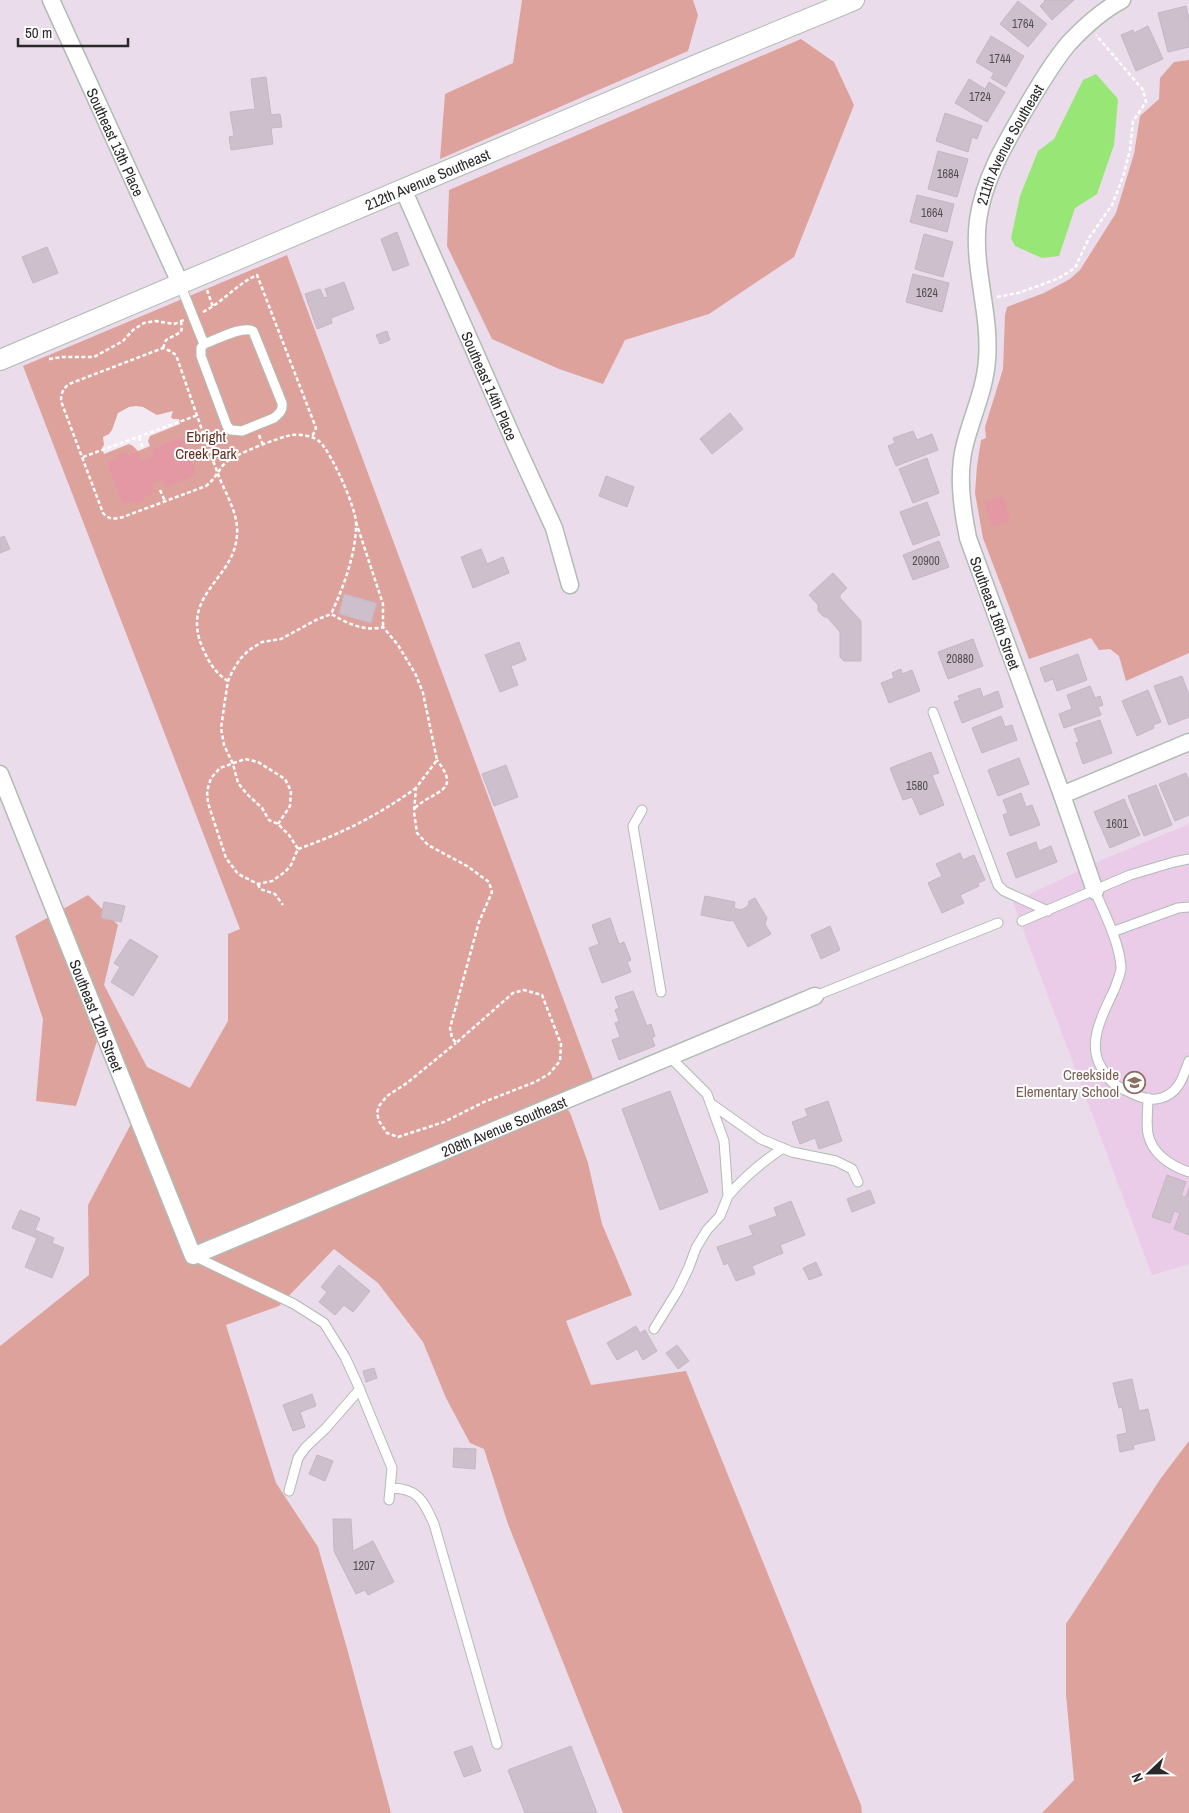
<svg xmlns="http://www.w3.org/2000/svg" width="1189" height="1813" font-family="'Archivo Narrow',sans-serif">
<rect width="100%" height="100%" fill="#eadcea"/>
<path fill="#ebcce8" d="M 1189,824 L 1189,1264 L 1152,1275 L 1013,902 L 1104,859 Z"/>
<path fill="#dea29c" d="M 522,0 L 693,0 L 698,15 L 688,51 L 440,159 L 445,94 L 513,63 Z
M 801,39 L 834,62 L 854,105 L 794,257 L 709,314 L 625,340 L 603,384 L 559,369 L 492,339 L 447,246 L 449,190 Z
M 1189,60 L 1189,653 L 1126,681 L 1119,656 L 1110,649 L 1099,650 L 1091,638 L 1029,659 L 983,538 L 975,493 L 977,466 L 981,440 L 986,438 L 985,427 L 1003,369 L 1005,315 L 1007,307 L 1044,293 L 1070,279 L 1080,270 L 1116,213 L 1134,154 L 1140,116 L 1159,99 L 1160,78 L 1174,62 Z
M 287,255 L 593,1079 L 558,1094 L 561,1096 L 571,1115 L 588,1163 L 602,1224 L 632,1295 L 566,1321 L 591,1385 L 686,1371 L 861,1805 L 862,1813 L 623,1813 L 508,1524 L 484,1449 L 470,1443 L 446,1398 L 423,1342 L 378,1283 L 334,1249 L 279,1306 L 226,1325 L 276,1483 L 318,1547 L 348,1652 L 391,1813 L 0,1813 L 0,1346 L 89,1275 L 88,1205 L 131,1124 L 98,1038 L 76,1106 L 36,1101 L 43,1019 L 15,936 L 88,895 L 118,925 L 104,985 L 147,1067 L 190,1088 L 228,1021 L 228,934 L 240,929 L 23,366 Z
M 1189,1441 L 1189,1813 L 1042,1813 L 1074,1780 L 1066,1695 L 1066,1624 L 1161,1478 Z"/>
<path fill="#e498a3" d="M 183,437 L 197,475 L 166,487 L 163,479 L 151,484 L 154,493 L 144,497 L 143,501 L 136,504 L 132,501 L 123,505 L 107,463 L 116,459 L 118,455 L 125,452 L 128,455 L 138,451 L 142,461 L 154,456 L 152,449 Z
M 1003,496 L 1011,521 L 992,527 L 984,502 Z"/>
<path fill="#f3e9f2" d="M 136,406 L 143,407 L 157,415 L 173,411 L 171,417 L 173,419 L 179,419 L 180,424 L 150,436 L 148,441 L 150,446 L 138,451 L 133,446 L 129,444 L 104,454 L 102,448 L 104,445 L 103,437 L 109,434 L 112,430 L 118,413 L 129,407 Z"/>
<path fill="#98e675" d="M 1096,74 L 1118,99 L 1114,145 L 1097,194 L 1075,208 L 1059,256 L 1042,258 L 1015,246 L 1011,238 L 1020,196 L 1038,151 L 1054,139 L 1083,80 Z"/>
<path fill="#cdc0cc" stroke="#c6b6c4" d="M 1044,0 L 1074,0 L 1052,20 L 1040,6 L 1045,1 Z
M 1018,1 L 1047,24 L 1028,47 L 1000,24 Z
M 1186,6 L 1189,19 L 1189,47 L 1168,52 L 1158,13 Z
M 1148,26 L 1163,59 L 1136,71 L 1121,35 L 1133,30 L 1134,33 Z
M 991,36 L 1024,56 L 1006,87 L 991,78 L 994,73 L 976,62 Z
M 266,77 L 271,115 L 280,114 L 282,127 L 271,128 L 273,144 L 231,150 L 229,137 L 234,136 L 230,112 L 255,109 L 251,79 Z
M 969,79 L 985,89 L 989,82 L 1005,92 L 987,122 L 955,103 Z
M 945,113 L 982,126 L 977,139 L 972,137 L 968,152 L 936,141 Z
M 938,151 L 968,159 L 957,197 L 928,189 Z
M 917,195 L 954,204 L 947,232 L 910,222 Z
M 397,232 L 409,265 L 393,271 L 381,239 Z
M 924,234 L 953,242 L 943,277 L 915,269 Z
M 47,247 L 58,273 L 33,283 L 22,257 Z
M 913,274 L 949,283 L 942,312 L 906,302 Z
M 344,282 L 354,309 L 331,318 L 332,323 L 317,329 L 305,294 L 320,289 L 324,298 L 328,297 L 325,289 Z
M 387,331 L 390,340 L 380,344 L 376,335 Z
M 730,413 L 743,429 L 712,454 L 700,439 Z
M 913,431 L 917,440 L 932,434 L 938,450 L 896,466 L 888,446 L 895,443 L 893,438 Z
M 927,458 L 939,493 L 913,503 L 899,469 Z
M 606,476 L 634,487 L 627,507 L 599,496 Z
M 927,502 L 940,535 L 913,545 L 900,512 Z
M 4,536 L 10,549 L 0,553 L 0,538 Z
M 939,541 L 949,567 L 913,580 L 903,555 Z
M 481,549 L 487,564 L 503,557 L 509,573 L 473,588 L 461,557 Z
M 833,573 L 847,588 L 840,595 L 840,598 L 861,621 L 861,661 L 844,661 L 840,657 L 840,632 L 827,617 L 824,617 L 818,611 L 818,605 L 809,595 Z
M 344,594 L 377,603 L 371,623 L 339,614 Z
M 973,639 L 983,666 L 948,679 L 938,652 Z
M 519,642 L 526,660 L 511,666 L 518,685 L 500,692 L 485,655 Z
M 1078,654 L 1087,680 L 1057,691 L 1053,679 L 1045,682 L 1040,668 Z
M 901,669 L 902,674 L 912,670 L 920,691 L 889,703 L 881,683 L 894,678 L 892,673 Z
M 1182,676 L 1189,695 L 1189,717 L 1169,725 L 1154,686 Z
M 1090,686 L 1095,698 L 1100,696 L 1103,705 L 1098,707 L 1101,715 L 1064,728 L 1059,714 L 1072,709 L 1067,695 Z
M 980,688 L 983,697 L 998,691 L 1003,707 L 962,723 L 954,702 L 960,700 L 958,696 Z
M 1148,690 L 1161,722 L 1153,725 L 1154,728 L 1137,736 L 1122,701 Z
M 1001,716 L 1005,727 L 1012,725 L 1017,740 L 982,753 L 972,728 Z
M 1100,720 L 1112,753 L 1083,764 L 1076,743 L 1079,742 L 1074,729 Z
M 931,752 L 939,773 L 932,775 L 944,805 L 920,815 L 912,797 L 903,800 L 890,768 Z
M 1019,758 L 1029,784 L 998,796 L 988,770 Z
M 506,765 L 518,797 L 494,806 L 482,774 Z
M 1186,773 L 1189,780 L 1189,815 L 1175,821 L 1159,784 Z
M 1156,785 L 1172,825 L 1144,836 L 1128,796 Z
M 1021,793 L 1026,807 L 1032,805 L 1040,825 L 1010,836 L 1003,815 L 1008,813 L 1003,800 Z
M 1124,799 L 1140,835 L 1110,848 L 1094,812 Z
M 1036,842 L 1039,851 L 1051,846 L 1057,862 L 1016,878 L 1007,853 Z
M 960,853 L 963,860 L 974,855 L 985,880 L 978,883 L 979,886 L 960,895 L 964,903 L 942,913 L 928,883 L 942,876 L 936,864 Z
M 705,896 L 735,902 L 734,908 L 741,910 L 748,906 L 749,901 L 755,898 L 767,918 L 765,924 L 771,934 L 748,947 L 733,920 L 730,921 L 701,915 Z
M 104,902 L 125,906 L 121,922 L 101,918 Z
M 610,918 L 619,944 L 624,942 L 631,960 L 627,962 L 631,972 L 602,983 L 589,948 L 599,944 L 592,925 Z
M 830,926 L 840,950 L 821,959 L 811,935 Z
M 130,939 L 158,956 L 133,996 L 111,982 L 120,967 L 114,963 Z
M 633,991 L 647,1026 L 651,1024 L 655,1036 L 652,1038 L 655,1046 L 619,1060 L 612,1040 L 620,1037 L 615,1023 L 619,1021 L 615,1010 L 619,1008 L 615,997 Z
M 670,1091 L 708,1192 L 660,1210 L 622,1109 Z
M 828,1101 L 842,1141 L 819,1149 L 815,1138 L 800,1144 L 792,1122 L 808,1116 L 805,1109 Z
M 1167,1175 L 1186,1182 L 1181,1196 L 1186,1197 L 1189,1188 L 1189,1235 L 1174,1229 L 1180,1213 L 1174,1211 L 1170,1223 L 1152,1217 Z
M 870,1190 L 875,1203 L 852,1212 L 847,1199 Z
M 791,1201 L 805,1235 L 780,1245 L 783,1253 L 752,1266 L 755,1274 L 736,1281 L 728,1263 L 724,1265 L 717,1247 L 753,1235 L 749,1226 L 777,1216 L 774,1208 Z
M 20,1210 L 40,1218 L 35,1230 L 54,1238 L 52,1243 L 64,1248 L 52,1278 L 25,1267 L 37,1238 L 12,1228 Z
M 816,1262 L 822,1275 L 809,1280 L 803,1268 Z
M 339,1265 L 370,1291 L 353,1312 L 344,1305 L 335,1315 L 319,1302 L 327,1292 L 321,1287 Z
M 636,1326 L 640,1333 L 645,1330 L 657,1351 L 643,1360 L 637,1349 L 617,1360 L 607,1343 Z
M 677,1345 L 689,1361 L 678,1369 L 666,1353 Z
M 374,1368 L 377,1378 L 366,1382 L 363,1371 Z
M 1132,1379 L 1139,1411 L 1148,1409 L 1155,1440 L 1133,1445 L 1134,1449 L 1120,1452 L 1117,1435 L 1127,1433 L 1122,1407 L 1119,1408 L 1113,1383 Z
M 312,1394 L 316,1406 L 300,1412 L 305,1427 L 293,1431 L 283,1405 Z
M 454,1448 L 476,1449 L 475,1469 L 453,1467 Z
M 317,1455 L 333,1461 L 325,1481 L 309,1474 Z
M 333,1519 L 351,1519 L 353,1551 L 373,1541 L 394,1582 L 368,1595 L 365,1590 L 356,1594 L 334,1551 Z
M 472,1746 L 481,1771 L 464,1777 L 454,1752 Z
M 571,1746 L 597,1813 L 525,1813 L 508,1770 Z"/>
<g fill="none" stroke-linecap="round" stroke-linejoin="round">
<defs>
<path id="service" d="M 180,284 L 204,344 L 201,348 L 201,356 L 227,426 L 231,430 L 242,431 L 274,418 C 280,413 283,410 282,403 L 253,331 C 243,325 216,340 204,344
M 933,712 L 998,885 L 1004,891 L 1048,911
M 642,810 L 633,826 L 661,992
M 1095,891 C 1105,915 1119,941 1121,967 C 1121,974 1117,981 1115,988 C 1104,1012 1086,1042 1101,1067 C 1107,1078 1113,1085 1125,1090 C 1135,1095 1149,1102 1161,1098 C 1179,1093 1183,1077 1189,1061
M 1022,921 L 1130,875 L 1174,862 L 1189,859
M 1112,932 L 1178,908 L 1189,907
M 815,996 L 998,923
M 1148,1098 C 1148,1109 1146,1123 1148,1134 C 1152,1154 1171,1166 1189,1172
M 710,1103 L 761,1139 L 792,1152 L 836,1161 L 852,1169 L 858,1182
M 728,1196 C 744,1177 762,1162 783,1148
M 194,1256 L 294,1304 L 324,1323 L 345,1357 L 357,1383 L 392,1468 L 389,1500
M 654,1329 L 678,1290 L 689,1267 L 696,1248 L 707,1230 L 720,1216 L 728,1196 L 724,1141 L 707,1094 L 670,1057
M 390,1488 C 418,1488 423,1500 434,1524 L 497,1744
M 289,1491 L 298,1458 L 305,1448 L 326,1428 L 360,1389"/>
<g id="minor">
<path id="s1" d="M 51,0 L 180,283"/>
<path id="s2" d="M 403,189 L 515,443 L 554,528 L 570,585"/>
<path id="s3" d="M 0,774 L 193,1256 L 815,996"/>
<path d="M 1062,795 L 1189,742"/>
<path id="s4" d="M 1095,891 L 1062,795 L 968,538 C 962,508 957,474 965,444 C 972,416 985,389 987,360 C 991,313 972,267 978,220 C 984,178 1006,142 1027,106 C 1040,84 1053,62 1069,43 C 1084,27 1103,10 1122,0"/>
</g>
<g id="tertiary">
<path id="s5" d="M 0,360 L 706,61 L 854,0"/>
</g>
</defs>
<use href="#service" stroke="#afbcb3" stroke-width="11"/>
<use href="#minor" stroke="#afbcb3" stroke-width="19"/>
<use href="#tertiary" stroke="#afbcb3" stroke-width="22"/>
<path stroke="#fff" stroke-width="2.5" stroke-dasharray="4 2.5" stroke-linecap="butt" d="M 207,290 L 213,307
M 997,297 L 1018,293 L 1038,286 L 1059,278 L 1075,268 L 1089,238 L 1112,205 L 1123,177 L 1130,150 L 1133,121 L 1146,102 L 1143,90 L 1096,35
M 203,312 C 223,302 238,283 257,275 L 316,428 L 312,437
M 163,348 L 166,340 L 181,332 L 182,327 L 181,322
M 49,359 L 62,357 L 94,357 L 123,341 L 133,330 L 144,323 L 155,321 L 174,324 L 184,320
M 259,435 L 263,445
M 139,437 L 143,449
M 83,457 L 198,415
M 160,490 L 165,501
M 356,522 L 383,604 L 383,627
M 228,681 C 215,673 209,662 203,649 C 179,594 234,581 237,535 C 239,514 225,493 218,474 C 203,434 190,395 176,355 L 170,351 L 163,348 L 69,384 C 63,389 61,393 61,401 L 103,513 C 109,520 115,519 123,517 L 206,486 C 216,478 217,472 225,463 C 231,456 282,436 292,435 C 301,434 314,436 320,442 C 332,454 355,506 356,522 C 357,551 343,589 331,614
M 415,808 C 435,789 462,793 437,760
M 278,824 L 290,806 L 291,791 L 285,779 L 258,762 L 245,759 L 220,768 L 211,778 L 207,791 L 208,803 L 226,858 L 238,874 L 258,884 L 272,881 L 285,872 L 291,865 L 298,849 L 289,835 L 278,824 L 269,820 L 262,808 L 247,794 L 238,783 L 233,764 L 224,745 L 221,728 L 225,700 L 228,681 L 232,672 L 240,659 L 249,650 L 262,642 L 281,639 L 316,620 L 331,614 C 347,623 364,632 383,627 L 398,645 L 416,675 L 423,693 L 437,760 L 416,788 L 414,812 L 417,833 L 428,845 L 467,866 L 489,882 L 492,892 L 479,922 L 474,940 L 450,1028 L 452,1038 L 456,1043 L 513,993 L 524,990 L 542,995 L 561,1044 L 560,1061 L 549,1074 L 535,1082 L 484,1102 L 444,1122 L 398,1137 L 387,1133 L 379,1121 L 377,1113 L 379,1106 L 387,1096 L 407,1083 L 456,1043
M 298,849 C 343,833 377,816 416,788
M 258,884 L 260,889 L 275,894 L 283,905"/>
<use href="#service" stroke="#fff" stroke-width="9"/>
<use href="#minor" stroke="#fff" stroke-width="16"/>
<use href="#tertiary" stroke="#fff" stroke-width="20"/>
</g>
<defs>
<symbol id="school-ring" viewBox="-11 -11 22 22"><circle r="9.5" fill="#fff" stroke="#8d6e63" stroke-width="1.5"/><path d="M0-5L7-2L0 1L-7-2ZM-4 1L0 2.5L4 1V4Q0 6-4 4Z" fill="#8d6e63"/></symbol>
</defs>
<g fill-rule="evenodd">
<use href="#school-ring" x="1122" y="1070" width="25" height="25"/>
</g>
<g text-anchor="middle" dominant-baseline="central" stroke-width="4" stroke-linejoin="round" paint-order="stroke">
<g font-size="12" fill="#524f52">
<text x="1023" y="24">1764</text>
<text x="1000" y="59">1744</text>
<text x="980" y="97">1724</text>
<text x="948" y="174">1684</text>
<text x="932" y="213">1664</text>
<text x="927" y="293">1624</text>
<text x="926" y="561">20900</text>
<text x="960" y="659">20880</text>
<text x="917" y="786">1580</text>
<text x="1117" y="824">1601</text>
<text x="364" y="1566">1207</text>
</g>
<g font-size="15" fill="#292929" stroke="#fff">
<text stroke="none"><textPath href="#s1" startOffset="156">Southeast 13th Place</textPath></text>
<text stroke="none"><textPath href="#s4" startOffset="780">211th Avenue Southeast</textPath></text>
<text stroke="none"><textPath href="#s5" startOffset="464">212th Avenue Southeast</textPath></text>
<text stroke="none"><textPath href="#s2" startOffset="215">Southeast 14th Place</textPath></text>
<text transform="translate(995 613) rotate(70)">Southeast 16th Street</text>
<text stroke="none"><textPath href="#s3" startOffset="260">Southeast 12th Street</textPath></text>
<text stroke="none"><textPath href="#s3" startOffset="856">208th Avenue Southeast</textPath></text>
</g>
<g font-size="15" fill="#612d1f" stroke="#fff">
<text x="206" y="436">Ebright<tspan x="206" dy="17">Creek Park</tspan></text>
</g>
<g font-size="15" fill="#785e54" stroke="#fff" text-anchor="end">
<text x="1119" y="1074">Creekside<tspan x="1119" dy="17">Elementary School</tspan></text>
</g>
</g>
<g transform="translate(1149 1773) rotate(248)" stroke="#ffffff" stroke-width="4" paint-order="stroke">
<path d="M0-4L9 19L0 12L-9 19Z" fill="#292929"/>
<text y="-8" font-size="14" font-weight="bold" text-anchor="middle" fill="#292929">N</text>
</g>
<path d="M18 38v8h110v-8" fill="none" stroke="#292929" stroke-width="2.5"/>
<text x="25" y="38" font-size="15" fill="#292929" stroke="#ffffff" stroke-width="4" paint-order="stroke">50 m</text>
</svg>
